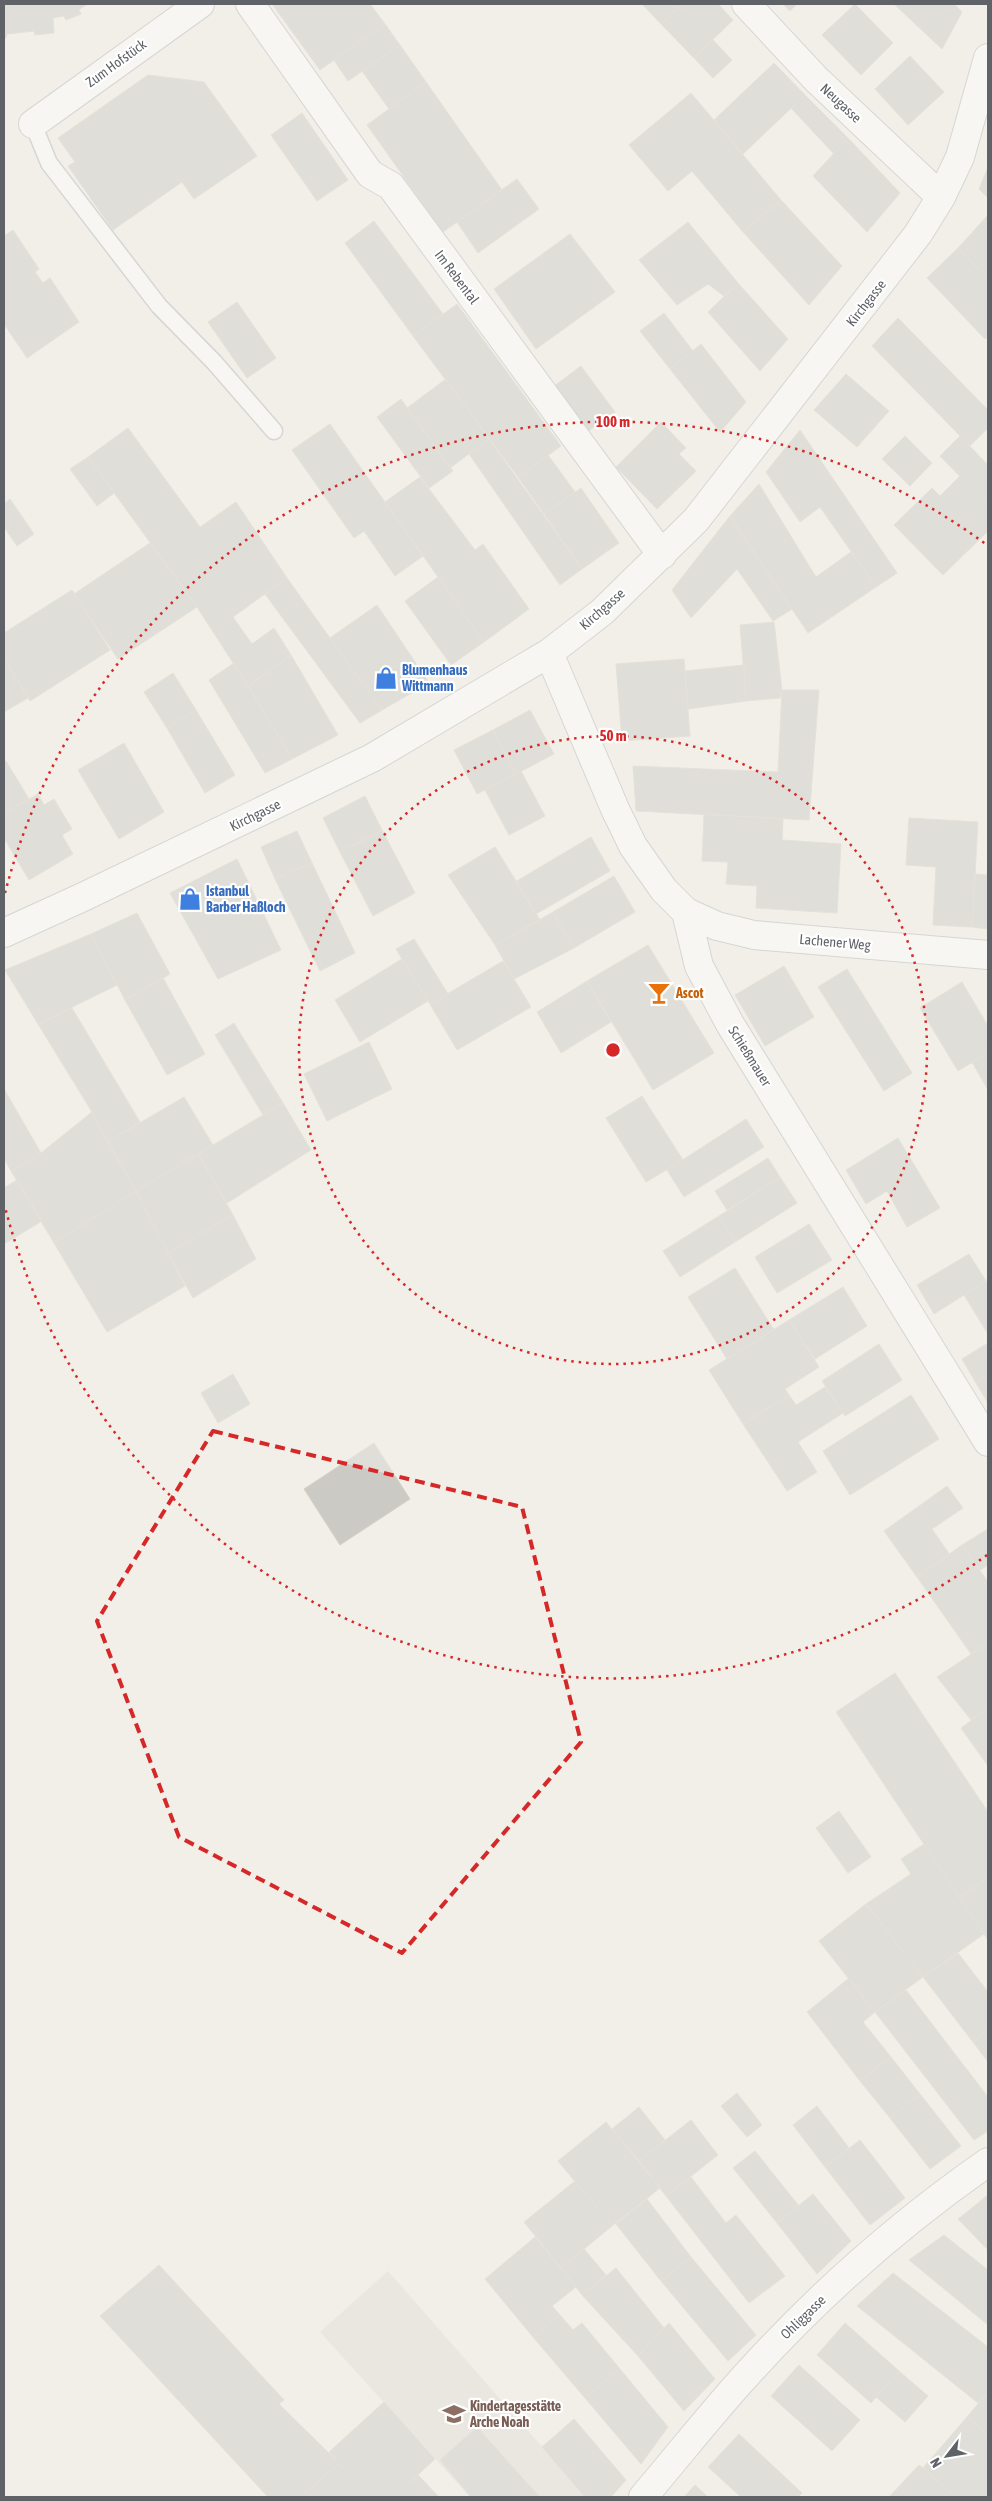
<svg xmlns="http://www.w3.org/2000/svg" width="992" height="2501" font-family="'Asap Condensed',sans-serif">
<rect width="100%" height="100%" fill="#f1efe8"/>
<path fill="#e1ded6" d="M 388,2271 L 586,2497 L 470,2497 L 320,2332 Z"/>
<path fill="#cccac5" stroke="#d6d1c6" d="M 4,4 L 87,4 L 79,10 L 81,14 L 66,20 L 64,16 L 53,18 L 54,33 L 35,35 L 34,31 L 7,34 L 6,38 L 4,38 Z
M 272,4 L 370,4 L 385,24 L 320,70 Z
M 642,4 L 682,4 L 661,24 Z
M 682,4 L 718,4 L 733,20 L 694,58 L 661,24 Z
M 783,4 L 797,4 L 790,11 Z
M 855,4 L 893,43 L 861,75 L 822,35 Z
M 894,4 L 954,4 L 962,12 L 942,49 Z
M 385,24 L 400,45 L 348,81 L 334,60 Z
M 713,40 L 732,60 L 713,78 L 694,58 Z
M 400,45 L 426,82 L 389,109 L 362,71 Z
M 910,56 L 944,92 L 908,125 L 875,89 Z
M 774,63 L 805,95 L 743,154 L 714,120 Z
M 148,75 L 204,82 L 257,156 L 194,199 L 182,182 L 113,230 L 68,166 L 75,162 L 58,138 Z
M 426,82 L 502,190 L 443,232 L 367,125 Z
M 691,93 L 781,200 L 743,232 L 692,171 L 668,191 L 629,145 Z
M 805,95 L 848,138 L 834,154 L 791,108 Z
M 302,113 L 348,180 L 317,201 L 271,135 Z
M 848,138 L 900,193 L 867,232 L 813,176 Z
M 988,167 L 988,198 L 979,189 Z
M 517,179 L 539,209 L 478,253 L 457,222 Z
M 781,200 L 842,266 L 809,305 L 743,232 Z
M 988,215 L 988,279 L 958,248 Z
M 374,221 L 443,314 L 413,336 L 345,243 Z
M 688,222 L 738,283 L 724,296 L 708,284 L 677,305 L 639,260 Z
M 13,230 L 39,269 L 35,272 L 43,283 L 50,278 L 79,322 L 27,358 L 4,324 L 4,236 Z
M 570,234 L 615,292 L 536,349 L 494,289 Z
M 958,248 L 988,279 L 988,336 L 985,339 L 927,278 Z
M 738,283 L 788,339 L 760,371 L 708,312 Z
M 237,302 L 276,358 L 247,378 L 208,322 Z
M 457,304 L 561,446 L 518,477 L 413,336 Z
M 664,313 L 693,351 L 670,369 L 640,331 Z
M 898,318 L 988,410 L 988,428 L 970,446 L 872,346 Z
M 701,344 L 746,402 L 720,432 L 670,369 Z
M 581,366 L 615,412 L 587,432 L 553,387 Z
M 846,374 L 889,411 L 857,447 L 814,410 Z
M 446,379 L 489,439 L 450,468 L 407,408 Z
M 401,399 L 453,471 L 429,488 L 377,417 Z
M 661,422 L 686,448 L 679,454 L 696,471 L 657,509 L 616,467 Z
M 330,424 L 423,556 L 395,576 L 364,531 L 354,538 L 292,450 Z
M 128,428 L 200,527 L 236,502 L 287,578 L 233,617 L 252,644 L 274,628 L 291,655 L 248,686 L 197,607 L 88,457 Z
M 800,430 L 897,573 L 876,587 L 820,507 L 800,522 L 766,472 Z
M 905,436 L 932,463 L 910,486 L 882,459 Z
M 960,436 L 988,465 L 988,505 L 940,456 Z
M 489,439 L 582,569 L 560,585 L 469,454 Z
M 548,455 L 575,492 L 544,514 L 518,477 Z
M 88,457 L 114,493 L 97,506 L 70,469 Z
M 960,476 L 988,505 L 988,531 L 943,575 L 894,525 L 932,488 L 940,496 Z
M 420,477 L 475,550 L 483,544 L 529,609 L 484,642 L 385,502 Z
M 759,484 L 816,577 L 851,552 L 876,587 L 808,633 L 730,516 Z
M 581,488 L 619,543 L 582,569 L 544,514 Z
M 10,499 L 34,534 L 17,546 L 4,527 L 4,504 Z
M 730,516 L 792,609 L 773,621 L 737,569 L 691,618 L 672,590 Z
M 150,543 L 197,607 L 118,659 L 74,594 Z
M 438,577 L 484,642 L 451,665 L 405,601 Z
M 287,578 L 330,638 L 382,710 L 360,723 L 265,594 Z
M 72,590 L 110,650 L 30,701 L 4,657 L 4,633 Z
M 377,605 L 429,683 L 382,710 L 330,638 Z
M 774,622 L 782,690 L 780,698 L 746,701 L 740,625 Z
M 291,655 L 338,735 L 292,759 L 248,686 Z
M 4,657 L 28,698 L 4,712 Z
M 684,659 L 690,736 L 622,741 L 616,664 Z
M 234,663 L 292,759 L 265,773 L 209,680 Z
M 744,665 L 746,701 L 688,709 L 685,671 Z
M 173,673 L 196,710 L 167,728 L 144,692 Z
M 782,690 L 819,690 L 809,820 L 636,811 L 633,766 L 778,772 Z
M 196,710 L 235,775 L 205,793 L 167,728 Z
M 530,710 L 554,754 L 516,774 L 493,730 Z
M 493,730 L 516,774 L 477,794 L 454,750 Z
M 124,743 L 164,812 L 119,839 L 78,770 Z
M 6,761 L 29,799 L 4,814 L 4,762 Z
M 521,771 L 545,816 L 509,835 L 485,790 Z
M 38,794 L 44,805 L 54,799 L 72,829 L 62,835 L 73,854 L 29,880 L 4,838 L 4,814 Z
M 365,796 L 382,830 L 340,852 L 323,818 Z
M 704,814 L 783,819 L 782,840 L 841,844 L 837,913 L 756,908 L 757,886 L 726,884 L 728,862 L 702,861 Z
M 909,818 L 978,822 L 972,927 L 933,925 L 936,867 L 906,865 Z
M 382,830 L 415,893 L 373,916 L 340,852 Z
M 297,831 L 312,863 L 275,879 L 261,847 Z
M 591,837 L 610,871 L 536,914 L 515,882 Z
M 495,847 L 540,920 L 495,945 L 448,875 Z
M 237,859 L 281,950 L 218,979 L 170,893 Z
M 312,863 L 355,953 L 320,971 L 275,879 Z
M 988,864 L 988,929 L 972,927 L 975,874 L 987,875 Z
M 614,876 L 635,912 L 574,948 L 553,912 Z
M 553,912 L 574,948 L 514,979 L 495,945 Z
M 137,913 L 170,974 L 125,1000 L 91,934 Z
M 91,934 L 117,985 L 38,1024 L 5,970 Z
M 414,939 L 448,994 L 430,1004 L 396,949 Z
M 648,945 L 714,1053 L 653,1090 L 587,981 Z
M 402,959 L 428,1001 L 360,1042 L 335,1000 Z
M 503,961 L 531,1007 L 457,1050 L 430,1004 Z
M 784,966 L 814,1017 L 765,1046 L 735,995 Z
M 847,969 L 912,1073 L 884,1091 L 818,987 Z
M 163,978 L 205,1054 L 167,1075 L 125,1000 Z
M 587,981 L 611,1022 L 561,1053 L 537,1012 Z
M 962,982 L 988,1026 L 988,1053 L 958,1071 L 920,1008 Z
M 72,1008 L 140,1122 L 107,1142 L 92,1112 L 38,1024 Z
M 234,1023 L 283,1103 L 263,1115 L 215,1035 Z
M 369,1042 L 392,1089 L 327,1121 L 304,1074 Z
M 988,1053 L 988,1090 L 972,1062 Z
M 4,1089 L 41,1153 L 11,1171 L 4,1158 Z
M 642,1096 L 683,1160 L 646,1182 L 606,1118 Z
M 184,1097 L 213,1145 L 136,1191 L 107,1142 Z
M 283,1103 L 311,1150 L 227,1203 L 198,1154 Z
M 92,1112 L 136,1191 L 54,1243 L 11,1171 L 41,1153 Z
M 746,1119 L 764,1147 L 684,1197 L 667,1170 Z
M 898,1138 L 940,1208 L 907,1227 L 887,1191 L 866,1204 L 846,1170 Z
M 198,1154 L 233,1215 L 168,1253 L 136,1191 Z
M 768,1158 L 780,1177 L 727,1210 L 715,1191 Z
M 780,1177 L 797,1203 L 735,1242 L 719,1216 Z
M 17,1180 L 42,1221 L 4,1244 L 4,1188 Z
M 136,1191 L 185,1286 L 107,1332 L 54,1243 Z
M 233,1215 L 256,1259 L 193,1298 L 168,1253 Z
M 719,1216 L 735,1242 L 680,1277 L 663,1251 Z
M 809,1224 L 832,1260 L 777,1293 L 755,1257 Z
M 969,1254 L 986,1281 L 934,1314 L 917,1285 Z
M 735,1268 L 774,1330 L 727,1359 L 688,1297 Z
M 986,1281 L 988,1285 L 988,1334 L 964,1295 Z
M 843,1287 L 867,1326 L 815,1359 L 789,1320 Z
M 789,1320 L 819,1367 L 785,1389 L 789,1395 L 743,1424 L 709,1370 Z
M 988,1343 L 988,1375 L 976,1383 L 962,1359 Z
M 879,1344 L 902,1380 L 845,1416 L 822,1381 Z
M 233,1374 L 250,1404 L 218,1423 L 201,1393 Z
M 988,1375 L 988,1403 L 976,1383 Z
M 825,1387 L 843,1413 L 798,1442 L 817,1472 L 787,1491 L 743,1424 L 789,1395 L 796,1405 Z
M 911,1395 L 939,1439 L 850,1495 L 823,1451 Z
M 374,1443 L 410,1499 L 340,1545 L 304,1489 Z
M 947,1486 L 963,1508 L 932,1529 L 950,1555 L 917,1577 L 884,1531 Z
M 988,1529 L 988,1565 L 980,1570 L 962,1545 Z
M 962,1545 L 988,1582 L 988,1643 L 971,1654 L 917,1577 Z
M 988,1643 L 988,1708 L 971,1720 L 937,1677 Z
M 895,1673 L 988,1812 L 988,1877 L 959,1897 L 836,1712 Z
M 988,1708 L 988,1766 L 961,1728 Z
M 839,1811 L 871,1857 L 848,1873 L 816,1828 Z
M 924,1844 L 984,1934 L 923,1977 L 866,1904 L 911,1874 L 901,1859 Z
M 988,1877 L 988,1940 L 959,1897 Z
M 866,1904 L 923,1977 L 875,2012 L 819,1941 Z
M 958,1953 L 988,1992 L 988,2030 L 973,2042 L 923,1977 Z
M 849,1978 L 875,2012 L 863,2022 L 891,2057 L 860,2081 L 807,2012 Z
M 906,1990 L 988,2097 L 988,2131 L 974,2140 L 875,2012 Z
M 988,2030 L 988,2062 L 973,2042 Z
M 891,2057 L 920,2094 L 890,2118 L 860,2081 Z
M 737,2093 L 762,2125 L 747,2137 L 721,2106 Z
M 920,2094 L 961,2146 L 930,2169 L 890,2118 Z
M 817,2106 L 849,2148 L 825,2167 L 793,2125 Z
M 639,2107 L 665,2140 L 639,2161 L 612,2129 Z
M 691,2120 L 718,2155 L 666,2196 L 639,2161 Z
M 606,2122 L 660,2188 L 612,2226 L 558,2161 Z
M 860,2140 L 905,2198 L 870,2225 L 825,2167 Z
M 755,2151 L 799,2206 L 777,2223 L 733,2168 Z
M 691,2177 L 726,2223 L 736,2215 L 785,2276 L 749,2303 L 666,2196 Z
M 575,2181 L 612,2226 L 561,2268 L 524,2222 Z
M 813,2194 L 851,2241 L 817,2274 L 777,2223 Z
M 988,2195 L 988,2250 L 958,2219 Z
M 647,2199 L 691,2257 L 661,2281 L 616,2224 Z
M 944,2235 L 988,2270 L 988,2325 L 909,2260 Z
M 535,2237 L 576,2287 L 552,2306 L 560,2315 L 533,2337 L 485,2279 Z
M 584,2249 L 606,2275 L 582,2295 L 561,2268 Z
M 691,2257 L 756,2335 L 728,2361 L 661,2281 Z
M 159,2265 L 284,2400 L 279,2404 L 339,2463 L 301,2497 L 268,2497 L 100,2316 Z
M 616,2268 L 664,2328 L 638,2356 L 582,2295 Z
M 893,2273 L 988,2347 L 988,2392 L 978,2403 L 857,2306 Z
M 560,2315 L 573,2330 L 582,2323 L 620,2369 L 585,2398 L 533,2337 Z
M 669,2323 L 715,2379 L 684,2411 L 638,2356 Z
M 845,2323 L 899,2371 L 871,2403 L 817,2355 Z
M 799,2365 L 860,2420 L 832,2451 L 771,2396 Z
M 620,2369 L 668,2427 L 641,2464 L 585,2398 Z
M 899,2371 L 928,2396 L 905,2422 L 876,2397 Z
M 988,2392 L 988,2435 L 967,2417 Z
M 384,2402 L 435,2459 L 394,2497 L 370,2497 L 329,2452 Z
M 967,2417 L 988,2435 L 988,2497 L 956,2497 L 923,2468 Z
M 574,2419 L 626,2480 L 611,2497 L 585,2497 L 542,2447 Z
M 477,2427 L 528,2484 L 514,2497 L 471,2497 L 440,2460 Z
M 739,2434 L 802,2493 L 798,2497 L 741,2497 L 708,2467 Z
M 339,2463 L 370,2497 L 301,2497 Z
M 919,2465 L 923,2468 L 956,2497 L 889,2497 Z
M 418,2475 L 439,2497 L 394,2497 Z
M 528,2484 L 540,2497 L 514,2497 Z
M 695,2485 L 708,2497 L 684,2497 Z"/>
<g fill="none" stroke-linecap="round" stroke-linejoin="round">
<defs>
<path id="lane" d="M 33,124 L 49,163 L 159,306 L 214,362 L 274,431"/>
<path id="street" d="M 250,4 L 370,174 L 391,186 L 662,555
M 746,4 L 816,79 L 941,197
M 33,124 L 200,4
M 549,653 L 615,809 L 633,846 L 664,890 L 686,912 L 699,966 L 730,1024 L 988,1442
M 686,912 L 717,926 L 754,935 L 988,955
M 4,933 L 83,897 L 372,758 L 549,653 L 602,612 L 696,520 L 918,234 L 941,197 L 960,157 L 988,58
M 643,2497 C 679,2455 713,2411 751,2370 C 822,2292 902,2222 988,2162"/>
</defs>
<use href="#lane" stroke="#b5b8bc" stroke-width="19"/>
<use href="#street" stroke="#b5b8bc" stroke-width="30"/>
<use href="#lane" stroke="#fff" stroke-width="16"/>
<use href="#street" stroke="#fff" stroke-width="28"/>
</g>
<path d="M0 0H992V2501H0ZM 213,1431 L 522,1507 L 581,1742 L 402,1953 L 179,1837 L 97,1621 Z" fill="#f1efe8" fill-opacity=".55" fill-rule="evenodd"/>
<path fill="none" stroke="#d62828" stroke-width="4" stroke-dasharray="10 6" stroke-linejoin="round" d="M 213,1431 L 522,1507 L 581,1742 L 402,1953 L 179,1837 L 97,1621 Z"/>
<g fill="none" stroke="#d62828" stroke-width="2.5" stroke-dasharray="2.5 5">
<circle cx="613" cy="1050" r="314"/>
<path d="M987 1555A628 628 0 0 1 5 1207M5 893A628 628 0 0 1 987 545"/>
</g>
<defs>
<symbol id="shop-bare" viewBox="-9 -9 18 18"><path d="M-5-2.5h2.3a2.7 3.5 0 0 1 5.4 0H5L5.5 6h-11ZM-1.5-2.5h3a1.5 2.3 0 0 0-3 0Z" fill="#3f7fe0" stroke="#fff" stroke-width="2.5" paint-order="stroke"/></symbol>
<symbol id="bar-bare" viewBox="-9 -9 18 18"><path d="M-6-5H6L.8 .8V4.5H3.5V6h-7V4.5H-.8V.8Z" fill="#e8710a" stroke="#fff" stroke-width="2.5" paint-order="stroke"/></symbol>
<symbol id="school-bare" viewBox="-9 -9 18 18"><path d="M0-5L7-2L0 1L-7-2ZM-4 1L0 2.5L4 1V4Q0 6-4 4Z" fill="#8d6e63" stroke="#fff" stroke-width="2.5" paint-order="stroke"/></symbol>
</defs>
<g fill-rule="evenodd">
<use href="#shop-bare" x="370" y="662" width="32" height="32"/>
<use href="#shop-bare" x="174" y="883" width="32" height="32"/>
<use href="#bar-bare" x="643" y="977" width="32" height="32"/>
<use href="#school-bare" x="438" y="2398" width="32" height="32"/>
</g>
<g text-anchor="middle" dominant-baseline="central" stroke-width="4.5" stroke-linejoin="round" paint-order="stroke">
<g font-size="14" fill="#5f6368" stroke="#fff">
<text transform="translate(116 63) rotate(-36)">Zum Hofstück</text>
<text transform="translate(841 103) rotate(43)">Neugasse</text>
<text transform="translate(457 277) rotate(53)">Im Rebental</text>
<text transform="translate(866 303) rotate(-52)">Kirchgasse</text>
<text transform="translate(602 609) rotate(-41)">Kirchgasse</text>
<text transform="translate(255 815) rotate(-26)">Kirchgasse</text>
<text transform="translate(835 942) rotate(5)">Lachener Weg</text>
<text transform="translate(750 1056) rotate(58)">Schießmauer</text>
<text transform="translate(803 2317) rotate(-44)">Ohliggasse</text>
</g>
<g font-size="14" font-weight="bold" fill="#366cbe" stroke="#fff" text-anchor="start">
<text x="402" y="670">Blumenhaus<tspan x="402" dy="16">Wittmann</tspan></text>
<text x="206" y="891">Istanbul<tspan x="206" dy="16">Barber Haßloch</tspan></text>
</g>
<g font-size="14" font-weight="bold" fill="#c56008" stroke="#fff" text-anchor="start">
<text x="676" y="993">Ascot</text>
</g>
<g font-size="14" font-weight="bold" fill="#785e54" stroke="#fff" text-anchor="start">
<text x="470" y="2406">Kindertagesstätte<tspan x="470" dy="16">Arche Noah</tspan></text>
</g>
</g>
<circle cx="613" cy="1050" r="8" fill="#d62828" stroke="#fff" stroke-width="2.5"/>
<g font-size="15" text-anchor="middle" font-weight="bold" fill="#d62828" stroke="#fff" stroke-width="4.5" stroke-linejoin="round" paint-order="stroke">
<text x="613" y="427">100 m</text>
<text x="613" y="741">50 m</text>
</g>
<rect width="992" height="2501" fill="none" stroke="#5f6368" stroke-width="10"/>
<g transform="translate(947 2456) rotate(239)" stroke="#ffffff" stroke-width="4" paint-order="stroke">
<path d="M0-4L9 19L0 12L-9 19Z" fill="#5f6368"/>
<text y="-8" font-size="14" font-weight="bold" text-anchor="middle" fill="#5f6368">N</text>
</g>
</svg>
